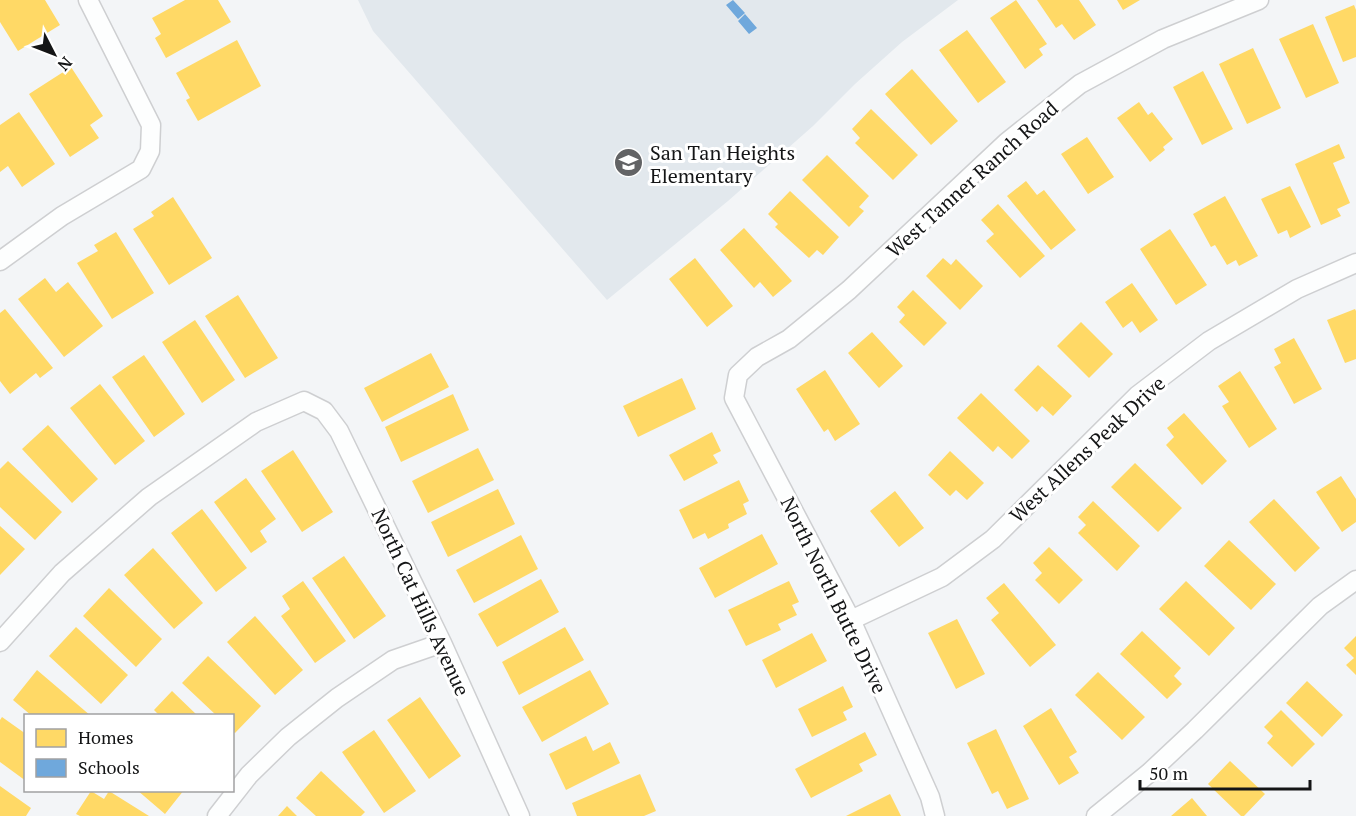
<svg xmlns="http://www.w3.org/2000/svg" width="1356" height="816" font-family="'PT Serif',serif">
<rect width="100%" height="100%" fill="#f3f5f7"/>
<path fill="#e2e8ed" d="M 358,0 L 958,0 L 902,42 L 855,84 L 813,126 L 728,201 L 607,300 L 373,31 Z"/>
<path fill="#ffd966" d="M 0,0 L 45,0 L 60,25 L 18,51 L 0,22 Z
M 185,0 L 218,0 L 231,22 L 166,58 L 155,38 L 161,34 L 152,18 Z
M 1016,0 L 1047,44 L 1039,49 L 1043,55 L 1025,69 L 990,18 Z
M 1037,0 L 1079,0 L 1096,25 L 1074,40 L 1062,24 L 1056,28 Z
M 1117,0 L 1140,0 L 1123,10 Z
M 1354,5 L 1356,10 L 1356,57 L 1343,62 L 1325,17 Z
M 1313,24 L 1339,83 L 1306,98 L 1279,39 Z
M 967,30 L 1006,82 L 978,103 L 939,50 Z
M 237,40 L 261,86 L 198,121 L 186,100 L 190,98 L 176,73 Z
M 1253,48 L 1281,108 L 1247,124 L 1219,64 Z
M 71,67 L 103,116 L 90,125 L 99,138 L 70,157 L 29,94 Z
M 912,69 L 958,121 L 931,145 L 885,94 Z
M 1203,71 L 1233,129 L 1202,145 L 1173,87 Z
M 1139,102 L 1148,115 L 1152,112 L 1173,139 L 1163,147 L 1165,150 L 1150,162 L 1117,118 Z
M 871,109 L 918,155 L 893,180 L 855,143 L 860,138 L 852,129 Z
M 19,112 L 55,164 L 22,187 L 8,166 L 0,172 L 0,125 Z
M 1087,137 L 1114,177 L 1088,194 L 1061,154 Z
M 1339,144 L 1345,158 L 1333,163 L 1350,203 L 1337,209 L 1341,216 L 1321,225 L 1295,164 Z
M 827,155 L 869,196 L 859,207 L 864,211 L 849,227 L 802,180 Z
M 1026,181 L 1037,195 L 1044,190 L 1076,230 L 1051,250 L 1007,196 Z
M 1290,186 L 1311,227 L 1290,238 L 1287,230 L 1278,234 L 1261,199 Z
M 790,191 L 839,237 L 823,255 L 817,250 L 809,258 L 775,227 L 778,224 L 768,214 Z
M 1225,196 L 1258,256 L 1239,266 L 1236,260 L 1227,265 L 1215,245 L 1211,247 L 1193,214 Z
M 173,197 L 212,258 L 169,285 L 133,229 L 154,216 L 151,212 Z
M 998,204 L 1045,256 L 1020,278 L 986,241 L 994,234 L 981,220 Z
M 744,228 L 792,281 L 773,297 L 760,282 L 754,288 L 720,250 Z
M 1170,229 L 1207,285 L 1176,305 L 1140,249 Z
M 116,232 L 154,293 L 112,319 L 77,263 L 98,251 L 94,245 Z
M 695,258 L 733,306 L 707,327 L 669,279 Z
M 943,258 L 951,265 L 956,259 L 983,286 L 960,310 L 926,276 Z
M 45,278 L 56,292 L 68,282 L 103,326 L 64,357 L 18,299 Z
M 1132,283 L 1158,320 L 1140,333 L 1132,321 L 1123,328 L 1105,302 Z
M 913,290 L 947,323 L 924,346 L 899,322 L 905,315 L 897,307 Z
M 238,295 L 278,358 L 245,378 L 205,316 Z
M 5,309 L 53,368 L 40,378 L 36,373 L 10,394 L 0,381 L 0,313 Z
M 1355,309 L 1356,311 L 1356,359 L 1345,363 L 1327,320 Z
M 195,320 L 235,380 L 202,403 L 162,342 Z
M 1081,322 L 1113,354 L 1089,378 L 1057,346 Z
M 872,332 L 903,366 L 879,388 L 848,353 Z
M 1294,338 L 1322,389 L 1294,404 L 1274,367 L 1281,363 L 1274,349 Z
M 431,353 L 449,387 L 382,422 L 364,388 Z
M 144,355 L 185,414 L 154,437 L 112,377 Z
M 1038,365 L 1072,396 L 1053,416 L 1042,406 L 1037,412 L 1014,390 Z
M 825,370 L 860,424 L 835,441 L 828,429 L 824,432 L 796,389 Z
M 1240,371 L 1277,429 L 1249,448 L 1222,406 L 1229,402 L 1218,386 Z
M 682,378 L 696,409 L 638,437 L 623,406 Z
M 100,384 L 145,441 L 115,465 L 70,408 Z
M 981,393 L 1030,441 L 1012,459 L 998,446 L 993,452 L 957,418 Z
M 453,394 L 469,430 L 401,462 L 385,427 Z
M 1184,413 L 1227,461 L 1202,485 L 1166,445 L 1174,437 L 1167,428 Z
M 48,425 L 98,479 L 72,503 L 22,449 Z
M 712,432 L 721,451 L 713,455 L 718,463 L 684,481 L 669,455 Z
M 478,448 L 494,480 L 428,513 L 412,481 Z
M 293,450 L 333,512 L 302,532 L 261,471 Z
M 950,451 L 984,483 L 967,500 L 956,490 L 950,496 L 928,475 Z
M 8,461 L 62,512 L 35,540 L 0,507 L 0,469 Z
M 1135,463 L 1182,508 L 1158,532 L 1111,487 Z
M 1341,476 L 1356,499 L 1356,522 L 1342,532 L 1316,492 Z
M 246,478 L 276,519 L 260,531 L 267,542 L 251,553 L 214,502 Z
M 739,480 L 749,501 L 743,504 L 747,514 L 728,524 L 729,528 L 708,539 L 705,533 L 693,539 L 679,510 Z
M 498,489 L 515,524 L 448,557 L 431,522 Z
M 895,491 L 924,528 L 899,547 L 870,511 Z
M 1274,499 L 1320,548 L 1295,572 L 1249,522 Z
M 1093,501 L 1140,546 L 1117,571 L 1078,533 L 1086,525 L 1078,517 Z
M 202,509 L 247,568 L 216,592 L 171,533 Z
M 0,526 L 25,549 L 0,575 Z
M 762,534 L 778,564 L 715,598 L 699,568 Z
M 521,535 L 538,569 L 474,603 L 456,570 Z
M 1229,540 L 1276,584 L 1251,610 L 1204,566 Z
M 1049,547 L 1083,580 L 1059,604 L 1035,580 L 1042,573 L 1033,563 Z
M 153,548 L 203,603 L 174,629 L 124,575 Z
M 344,556 L 386,616 L 354,639 L 312,578 Z
M 541,579 L 559,612 L 497,647 L 478,614 Z
M 303,581 L 346,641 L 315,663 L 281,616 L 290,609 L 282,596 Z
M 789,581 L 799,602 L 792,605 L 797,615 L 778,624 L 781,630 L 746,646 L 728,610 Z
M 1186,581 L 1235,628 L 1209,656 L 1159,609 Z
M 1004,583 L 1056,645 L 1030,667 L 991,620 L 999,613 L 986,598 Z
M 109,588 L 162,639 L 136,667 L 83,616 Z
M 255,616 L 303,670 L 275,695 L 227,642 Z
M 957,619 L 985,674 L 956,689 L 928,633 Z
M 76,627 L 128,675 L 101,704 L 49,656 Z
M 565,627 L 584,660 L 519,695 L 502,662 Z
M 1142,631 L 1181,668 L 1174,676 L 1182,684 L 1167,699 L 1120,654 Z
M 812,633 L 827,661 L 776,688 L 762,660 Z
M 1356,636 L 1356,675 L 1346,665 L 1354,658 L 1344,648 Z
M 208,656 L 261,706 L 235,733 L 232,731 L 232,716 L 217,716 L 182,683 Z
M 37,670 L 91,716 L 32,716 L 13,700 Z
M 590,670 L 609,704 L 542,742 L 522,707 Z
M 1098,672 L 1145,717 L 1122,740 L 1075,695 Z
M 1307,681 L 1343,715 L 1322,737 L 1286,703 Z
M 843,686 L 853,707 L 843,712 L 847,720 L 812,737 L 798,709 Z
M 172,691 L 198,716 L 160,716 L 154,710 Z
M 420,697 L 461,756 L 429,779 L 387,720 Z
M 1051,708 L 1077,752 L 1069,757 L 1079,773 L 1059,785 L 1023,726 Z
M 1281,710 L 1315,744 L 1292,767 L 1267,743 L 1273,736 L 1264,727 Z
M 2,717 L 26,734 L 26,781 L 0,762 L 0,720 Z
M 996,729 L 1029,799 L 1007,809 L 998,791 L 992,794 L 967,743 Z
M 374,730 L 416,791 L 384,813 L 342,752 Z
M 865,732 L 877,755 L 859,764 L 863,771 L 811,798 L 795,769 Z
M 586,736 L 593,751 L 610,742 L 620,763 L 566,790 L 549,754 Z
M 1230,761 L 1265,794 L 1244,816 L 1241,816 L 1208,784 Z
M 321,771 L 365,812 L 361,816 L 316,816 L 296,798 Z
M 640,774 L 656,811 L 644,816 L 577,816 L 572,803 Z
M 0,786 L 31,808 L 26,816 L 0,816 Z
M 137,790 L 184,790 L 165,814 Z
M 91,791 L 104,799 L 109,791 L 149,816 L 80,816 L 76,814 Z
M 890,794 L 901,816 L 846,816 Z
M 1192,798 L 1207,816 L 1171,816 Z
M 287,806 L 297,816 L 278,816 Z"/>
<path fill="#6fa8dc" d="M 733,0 L 745,13 L 738,19 L 726,5 Z
M 745,14 L 757,28 L 749,34 L 738,21 Z"/>
<g fill="none" stroke-linecap="round" stroke-linejoin="round">
<defs>
<path id="street" d="M 0,261 L 62,216 L 141,169 L 150,151 L 151,125 L 88,0
M 851,620 L 942,577 L 993,539 L 1138,395 L 1209,341 L 1297,289 L 1356,263
M 0,642 L 62,573 L 149,497 L 256,422 L 304,401 L 324,411 L 339,431 L 442,643 L 520,816
M 217,816 L 249,775 L 288,737 L 337,698 L 393,660 L 442,643
M 935,816 L 930,797 L 851,620 L 734,398 L 738,375 L 757,357 L 789,339 L 849,290 L 1007,142 L 1080,84 L 1163,39 L 1259,0
M 1096,816 L 1149,773 L 1195,730 L 1320,606 L 1356,580"/>
</defs>
<use href="#street" stroke="#cecfd1" stroke-width="21"/>
<use href="#street" stroke="#fdfefe" stroke-width="18"/>
</g>
<defs>
<symbol id="school-disc" viewBox="-11 -11 22 22"><circle r="9.5" fill="#626365" stroke="#fff"/><path d="M0-5L7-2L0 1L-7-2ZM-4 1L0 2.5L4 1V4Q0 6-4 4Z" fill="#fff"/></symbol>
</defs>
<g fill-rule="evenodd">
<use href="#school-disc" x="612" y="146" width="33" height="33"/>
</g>
<g text-anchor="middle" dominant-baseline="central" stroke-width="6" stroke-linejoin="round" paint-order="stroke">
<g font-size="20" fill="#141516" stroke="#fff" text-anchor="start">
<text x="650" y="152">San Tan Heights<tspan x="650" dy="23">Elementary</tspan></text>
</g>
<g font-size="20" fill="#141516" stroke="#fff">
<text transform="translate(972 179) rotate(-42)">West Tanner Ranch Road</text>
<text transform="translate(1087 449) rotate(-43)">West Allens Peak Drive</text>
<text transform="translate(834 595) rotate(64)">North North Butte Drive</text>
<text transform="translate(421 602) rotate(65)">North Cat Hills Avenue</text>
</g>
</g>
<rect x="24" y="714" width="210" height="78" fill="#ffffff" stroke="#a1a1a2" stroke-width="1.5"/>
<rect x="36" y="729" width="30" height="18" fill="#ffd966" stroke="#a1a1a2" stroke-width="1.5"/>
<text x="78" y="744" font-size="18" fill="#141516">Homes</text>
<rect x="36" y="759" width="30" height="18" fill="#6fa8dc" stroke="#a1a1a2" stroke-width="1.5"/>
<text x="78" y="774" font-size="18" fill="#141516">Schools</text>
<g transform="translate(54 54) rotate(132)" stroke="#ffffff" stroke-width="4.5" paint-order="stroke">
<path d="M0-4.5L10 22L0 15L-10 22Z" fill="#141516"/>
<text y="-9" font-size="16" font-weight="bold" text-anchor="middle" fill="#141516">N</text>
</g>
<path d="M1140 780v9h170v-9" fill="none" stroke="#141516" stroke-width="3"/>
<text x="1149" y="780" font-size="18" fill="#141516" stroke="#ffffff" stroke-width="4.5" paint-order="stroke">50 m</text>
</svg>
